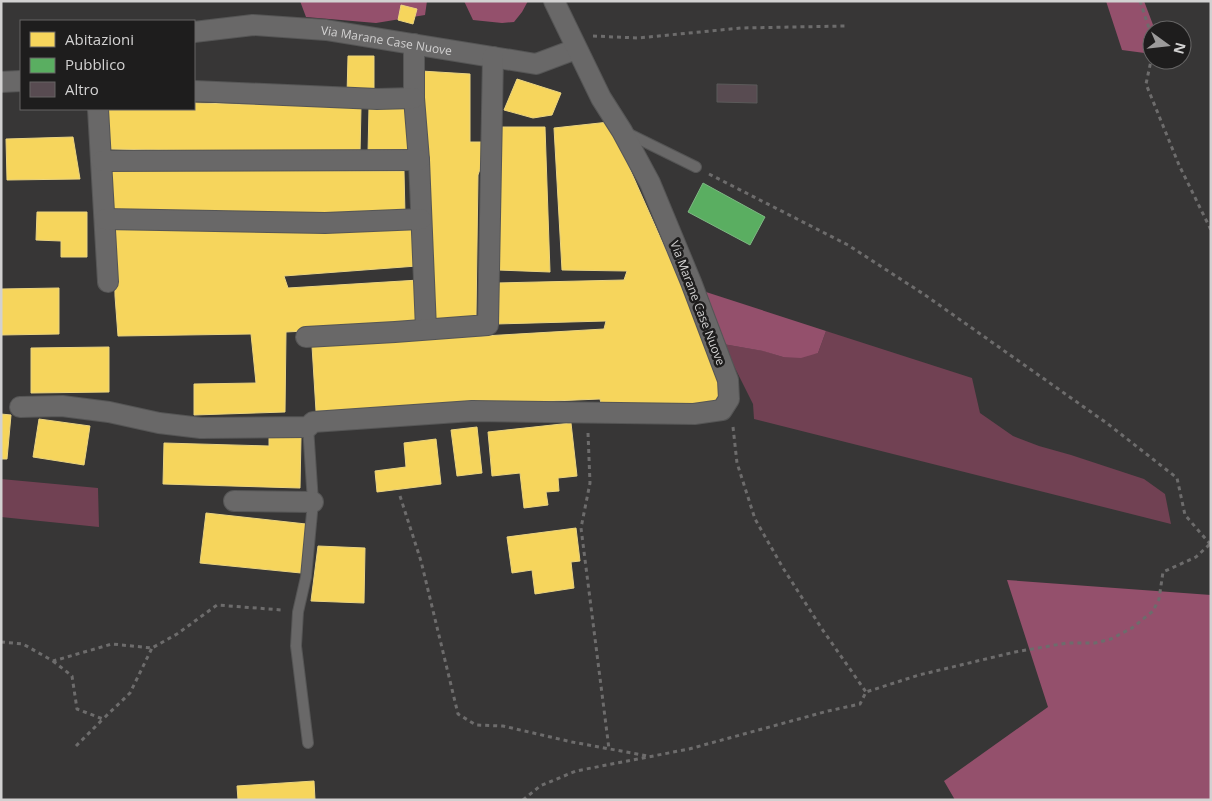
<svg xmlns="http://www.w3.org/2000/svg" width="1212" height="801" font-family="'Open Sans',sans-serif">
<rect width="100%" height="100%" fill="#373636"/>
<path fill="#714153" d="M 826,331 L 972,378 L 980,413 L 1013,436 L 1039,446 L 1071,455 L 1144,479 L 1165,494 L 1171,524 L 754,419 L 753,404 L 723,344 L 764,351 L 783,357 L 818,353 Z
M 1,479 L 98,488 L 99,527 L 1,517 Z"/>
<path fill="#94506c" d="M 300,1 L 427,1 L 425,15 L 376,23 L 306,17 Z
M 464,1 L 528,1 L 522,12 L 514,22 L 502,23 L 473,20 Z
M 1106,1 L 1144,1 L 1155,30 L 1152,30 L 1152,54 L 1122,50 Z
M 706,292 L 826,331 L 818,353 L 801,358 L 783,357 L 763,351 L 723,344 Z
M 1007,580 L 1211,595 L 1211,800 L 955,800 L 944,781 L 1048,707 Z"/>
<path fill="#f6d55c" stroke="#ebd47f" d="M 401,5 L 417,9 L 413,24 L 398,20 Z
M 348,56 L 374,56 L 374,95 L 347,95 Z
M 421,71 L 470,74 L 470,142 L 484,142 L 485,155 L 478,175 L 476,317 L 434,320 Z
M 517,79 L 561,93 L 552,115 L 533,118 L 504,110 Z
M 194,103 L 361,107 L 360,154 L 109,149 L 105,109 L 194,109 Z
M 369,107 L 408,109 L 408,153 L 368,153 Z
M 609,122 L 716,363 L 722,402 L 602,408 L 600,399 L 316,411 L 312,346 L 604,329 L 606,321 L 496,324 L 496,283 L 624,280 L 627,271 L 562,270 L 554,128 Z
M 500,127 L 545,127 L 550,272 L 498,270 Z
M 73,137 L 80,179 L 7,180 L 6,139 Z
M 110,170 L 404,171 L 405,215 L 111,211 Z
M 37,212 L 87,212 L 87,257 L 61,257 L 61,241 L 36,240 Z
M 114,226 L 417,229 L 417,266 L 284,276 L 288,288 L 419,280 L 421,325 L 286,332 L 285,412 L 194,415 L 194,384 L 256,383 L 251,334 L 118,336 L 115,296 Z
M 59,288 L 59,334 L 1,335 L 1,289 Z
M 109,347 L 109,392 L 31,393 L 31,348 Z
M 1,414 L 11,415 L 7,459 L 1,459 Z
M 39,419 L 90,426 L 84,465 L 33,457 Z
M 571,423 L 577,476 L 558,478 L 559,491 L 546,492 L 548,505 L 524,508 L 520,473 L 492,476 L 488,432 Z
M 477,427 L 482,473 L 457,476 L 451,430 Z
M 269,436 L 301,437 L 300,488 L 163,484 L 164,443 L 269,446 Z
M 436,439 L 441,484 L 377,492 L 375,471 L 406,467 L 404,443 Z
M 206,513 L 306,524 L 301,573 L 200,563 Z
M 576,528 L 580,561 L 571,562 L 574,588 L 535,594 L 532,570 L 512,573 L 507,537 Z
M 318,546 L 365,548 L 364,603 L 311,601 Z
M 314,781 L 315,800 L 238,800 L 237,786 Z"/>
<path fill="#5aae61" stroke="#7eb883" d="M 703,183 L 765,217 L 750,245 L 688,212 Z"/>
<path fill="#584b51" stroke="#5b5a5a" d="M 717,84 L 757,85 L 757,103 L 717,102 Z"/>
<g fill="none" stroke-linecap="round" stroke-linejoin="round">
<defs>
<path id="lane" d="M 627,133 L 696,167
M 308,743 L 296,646 L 298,612 L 306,577 L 313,502 L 308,427"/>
<g id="street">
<path id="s1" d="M 194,32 L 253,25 L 326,30 L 536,64 L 576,49"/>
<path d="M 414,44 L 414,98 L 419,160 L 426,329"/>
<path d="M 1,82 L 21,81"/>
<path d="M 194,91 L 377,99 L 414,98"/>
<path d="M 98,109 L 108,282"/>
<path d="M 102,161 L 419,160"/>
<path d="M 105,219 L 325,223 L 421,219"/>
<path d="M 306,337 L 395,332 L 488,325 L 493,57"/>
<path d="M 20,407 L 62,406 L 109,412 L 159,423 L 201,428 L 308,427 L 313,422 L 472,411 L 694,414 L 722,410 L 729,399 L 728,380 L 691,282 L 650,183 L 622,131 L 601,98 L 554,1"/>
<path d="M 234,501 L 313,502"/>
</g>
</defs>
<use href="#lane" stroke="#555" stroke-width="12"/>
<use href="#street" stroke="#555" stroke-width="22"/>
<path stroke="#6d6c6c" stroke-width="3" stroke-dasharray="4 4" stroke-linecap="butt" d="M 1140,1 L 1152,37
M 593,36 L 638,38 L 741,28 L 846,26
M 1152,56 L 1146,84 L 1179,165 L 1211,230
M 709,174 L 848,245 L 925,295 L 1108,424 L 1177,478 L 1185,515 L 1211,545
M 733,427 L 737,463 L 755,519 L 783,568 L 822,629 L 866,692
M 588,433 L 590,483 L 581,528 L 609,749
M 400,496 L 421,561 L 458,714 L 476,725 L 503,726 L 572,742 L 648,756
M 1,642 L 23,644 L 53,661 L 112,644 L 152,648 L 177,634 L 217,605 L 282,610
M 53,661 L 72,676 L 77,709 L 103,719 L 130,693 L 152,648
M 76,746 L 103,719
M 523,800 L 540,786 L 576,771 L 689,749 L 828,711 L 860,704 L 866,692 L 919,675 L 1015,652 L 1067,643 L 1095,643 L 1111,639 L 1132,628 L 1153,611 L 1159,599 L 1163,572 L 1196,557 L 1210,544"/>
<use href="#lane" stroke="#696868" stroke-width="10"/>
<use href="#street" stroke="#696868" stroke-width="20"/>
</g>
<g text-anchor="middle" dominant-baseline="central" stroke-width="5" stroke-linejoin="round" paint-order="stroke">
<g font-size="12" fill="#d2d1d1" stroke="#1e1d1d">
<text stroke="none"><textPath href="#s1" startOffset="194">Via Marane Case Nuove</textPath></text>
<text transform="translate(698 303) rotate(69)">Via Marane Case Nuove</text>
</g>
</g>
<rect width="1212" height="801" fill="none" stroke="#d2d1d1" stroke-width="5"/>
<rect x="20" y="20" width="175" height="90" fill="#1e1d1d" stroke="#666565"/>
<rect x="30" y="32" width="25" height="15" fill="#f6d55c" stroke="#666565"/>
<text x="65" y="45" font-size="15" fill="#d2d1d1">Abitazioni</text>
<rect x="30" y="58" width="25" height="15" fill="#5aae61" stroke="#666565"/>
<text x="65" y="70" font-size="15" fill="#d2d1d1">Pubblico</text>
<rect x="30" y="82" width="25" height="15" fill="#584b51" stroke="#666565"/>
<text x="65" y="95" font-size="15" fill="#d2d1d1">Altro</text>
<g transform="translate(1167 45) rotate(105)"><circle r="24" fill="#1e1d1d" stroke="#666565"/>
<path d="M0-4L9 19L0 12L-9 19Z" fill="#9c9b9b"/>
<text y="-8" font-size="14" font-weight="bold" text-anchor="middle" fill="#d2d1d1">N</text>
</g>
</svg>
